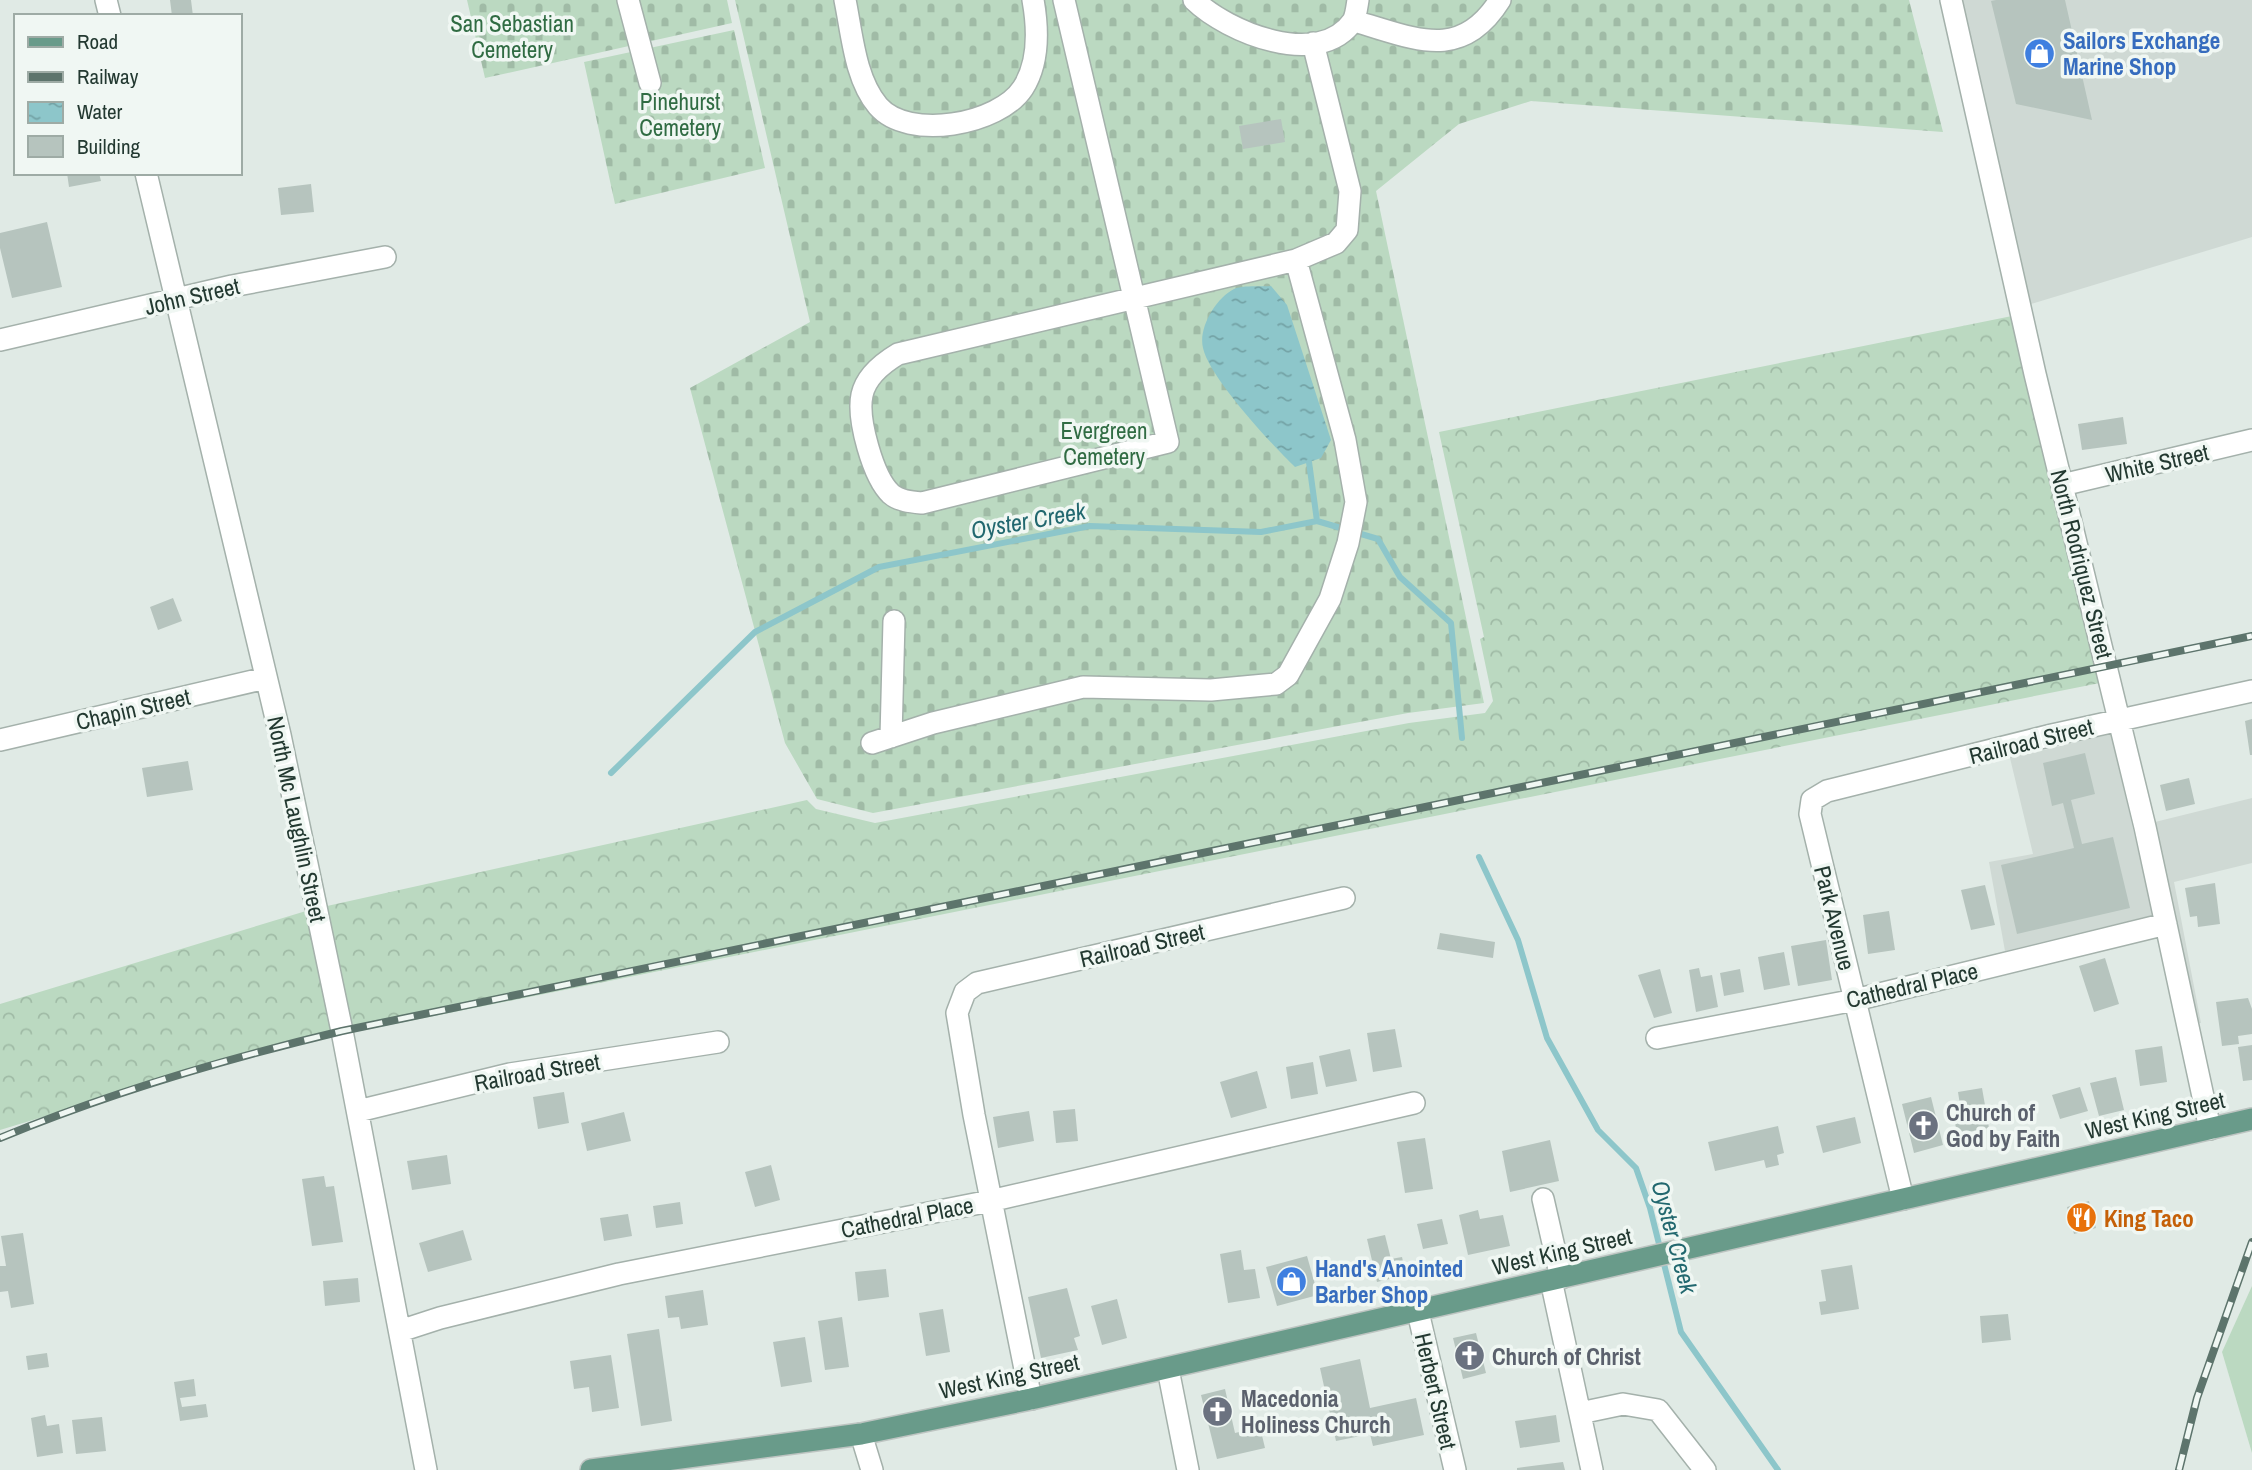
<svg xmlns="http://www.w3.org/2000/svg" width="2252" height="1470" font-family="'Archivo Narrow',sans-serif">
<defs>
<pattern id="forest-crowns" width="20" height="18" patternUnits="userSpaceOnUse" patternTransform="scale(1.75)"><rect width="20" height="18" fill="#bbd9c1"/><path d="M2 6a3 3 0 1 1 6 0M12 15a3 3 0 1 1 6 0" fill="none" stroke="#a0bba6"/></pattern>
<pattern id="cemetery-stones" width="16" height="16" patternUnits="userSpaceOnUse" patternTransform="scale(1.75)"><rect width="16" height="16" fill="#bbd9c1"/><path d="M2 7V4a2 2 0 0 1 4 0v3zM10 15v-3a2 2 0 0 1 4 0v3z" fill="#a0bba6"/></pattern>
<pattern id="water-ripples" width="26" height="14" patternUnits="userSpaceOnUse" patternTransform="scale(1.75)"><rect width="26" height="14" fill="#8dc6ca"/><path d="M2 4q2-2 4 0t4 0M15 11q2-2 4 0t4 0" fill="none" stroke="#73a2a5"/></pattern>
</defs>
<rect width="100%" height="100%" fill="#e0eae5"/>
<path fill="#cfd9d4" d="M 1940,0 L 2252,0 L 2252,237 L 2021,307 Z
M 2111,734 L 2153,915 L 2005,951 L 1989,862 L 2033,854 L 2010,758 Z
M 2252,798 L 2252,863 L 2174,882 L 2201,1023 L 2198,1023 L 2155,822 Z"/>
<path fill="url(#forest-crowns)" d="M 2012,316 L 2100,683 L 354,1032 L 327,906 L 807,800 L 816,809 L 875,823 L 1409,723 L 1485,713 L 1493,701 L 1480,639 L 1484,637 L 1439,432 Z
M 306,911 L 333,1037 L 243,1056 L 0,1130 L 0,1004 Z"/>
<path fill="url(#cemetery-stones)" d="M 467,0 L 727,0 L 732,23 L 485,78 Z
M 735,0 L 1909,0 L 1943,132 L 1531,101 L 1459,124 L 1376,191 L 1484,703 L 1408,713 L 873,813 L 817,799 L 785,743 L 690,388 L 810,322 Z
M 734,30 L 765,168 L 615,204 L 584,62 Z"/>
<path fill="#bbd9c1" d="M 2252,1286 L 2252,1453 L 2222,1352 Z"/>
<path fill="url(#water-ripples)" d="M 1271,286 L 1287,305 L 1331,440 L 1321,458 L 1295,467 C 1272,445 1209,377 1203,348 C 1198,328 1216,298 1234,289 C 1243,285 1260,287 1271,286 Z"/>
<g fill="none" stroke-linecap="round" stroke-linejoin="round">
<path stroke="#8dc6ca" stroke-width="6" d="M 1309,462 L 1317,521
M 611,773 L 755,632 L 879,567 L 1090,526 L 1261,532 L 1317,521 L 1378,539 L 1400,577 L 1451,623 L 1462,738
M 1479,857 L 1518,940 L 1547,1038 L 1598,1130 L 1636,1168 L 1650,1208 L 1681,1332 L 1778,1470"/>
</g>
<path fill="#b6c4be" d="M 170,0 L 191,0 L 193,16 L 172,16 Z
M 1996,0 L 2065,0 L 2092,120 L 2016,104 L 1991,1 Z
M 1281,119 L 1285,142 L 1243,149 L 1239,126 Z
M 67,173 L 99,173 L 101,181 L 69,187 Z
M 311,184 L 314,212 L 281,215 L 278,188 Z
M 47,222 L 62,287 L 12,298 L 0,248 L 0,233 Z
M 2123,417 L 2127,444 L 2082,450 L 2078,424 Z
M 173,598 L 182,621 L 158,630 L 150,607 Z
M 2252,719 L 2252,755 L 2250,755 L 2245,721 Z
M 2085,753 L 2095,794 L 2071,800 L 2082,844 L 2113,837 L 2130,908 L 2017,934 L 2001,865 L 2074,848 L 2063,803 L 2052,806 L 2043,763 Z
M 188,761 L 193,790 L 147,797 L 142,768 Z
M 2189,778 L 2195,804 L 2166,811 L 2160,785 Z
M 2215,883 L 2220,924 L 2198,927 L 2197,916 L 2190,917 L 2185,888 Z
M 1985,885 L 1995,925 L 1971,930 L 1961,890 Z
M 1889,911 L 1895,950 L 1868,954 L 1863,915 Z
M 1440,933 L 1495,942 L 1493,958 L 1437,949 Z
M 1826,940 L 1832,980 L 1798,986 L 1791,946 Z
M 1784,952 L 1790,985 L 1764,990 L 1758,957 Z
M 2105,958 L 2119,1004 L 2094,1012 L 2079,966 Z
M 1699,968 L 1701,977 L 1712,975 L 1718,1007 L 1696,1012 L 1689,970 Z
M 1660,969 L 1672,1013 L 1654,1018 L 1638,975 Z
M 1740,969 L 1744,992 L 1724,996 L 1720,973 Z
M 2248,998 L 2252,1009 L 2252,1034 L 2238,1036 L 2239,1044 L 2222,1046 L 2216,1002 Z
M 1395,1029 L 1402,1067 L 1373,1072 L 1367,1033 Z
M 2252,1045 L 2252,1080 L 2243,1081 L 2238,1047 Z
M 2162,1046 L 2167,1082 L 2140,1086 L 2135,1050 Z
M 1350,1049 L 1357,1081 L 1326,1087 L 1319,1056 Z
M 1313,1062 L 1318,1094 L 1291,1099 L 1286,1067 Z
M 1257,1071 L 1267,1108 L 1231,1118 L 1220,1082 Z
M 2116,1077 L 2124,1110 L 2099,1116 L 2090,1083 Z
M 2080,1087 L 2088,1111 L 2060,1119 L 2052,1095 Z
M 1982,1088 L 1989,1128 L 1957,1134 L 1952,1106 L 1960,1105 L 1958,1092 Z
M 564,1092 L 569,1123 L 538,1129 L 533,1097 Z
M 1931,1097 L 1943,1145 L 1914,1153 L 1902,1104 Z
M 1075,1109 L 1078,1141 L 1056,1143 L 1053,1111 Z
M 1029,1111 L 1034,1141 L 998,1148 L 993,1117 Z
M 624,1112 L 631,1141 L 587,1151 L 581,1123 Z
M 1855,1117 L 1861,1143 L 1823,1153 L 1816,1126 Z
M 1778,1126 L 1784,1153 L 1777,1155 L 1779,1165 L 1766,1168 L 1764,1160 L 1715,1171 L 1708,1142 Z
M 1425,1138 L 1433,1189 L 1405,1193 L 1397,1142 Z
M 1550,1140 L 1559,1181 L 1510,1192 L 1502,1151 Z
M 447,1155 L 451,1184 L 412,1190 L 407,1161 Z
M 771,1165 L 780,1200 L 755,1207 L 745,1172 Z
M 324,1176 L 326,1187 L 334,1186 L 343,1242 L 312,1246 L 302,1179 Z
M 2089,1201 L 2096,1228 L 2074,1234 L 2067,1207 Z
M 680,1202 L 683,1224 L 656,1228 L 653,1206 Z
M 1478,1210 L 1480,1219 L 1503,1215 L 1510,1246 L 1468,1255 L 1459,1215 Z
M 628,1214 L 632,1236 L 604,1241 L 600,1218 Z
M 1442,1219 L 1448,1244 L 1423,1249 L 1417,1224 Z
M 463,1230 L 472,1260 L 428,1272 L 419,1243 Z
M 23,1233 L 34,1304 L 11,1308 L 8,1291 L 0,1292 L 0,1266 L 6,1266 L 1,1236 Z
M 1385,1235 L 1391,1259 L 1402,1257 L 1406,1275 L 1377,1282 L 1367,1239 Z
M 1241,1250 L 1244,1270 L 1255,1269 L 1260,1298 L 1228,1303 L 1220,1254 Z
M 1307,1256 L 1318,1295 L 1277,1306 L 1266,1267 Z
M 1852,1265 L 1859,1309 L 1821,1315 L 1819,1302 L 1826,1301 L 1821,1270 Z
M 886,1269 L 889,1297 L 858,1301 L 855,1272 Z
M 358,1278 L 360,1302 L 325,1306 L 323,1281 Z
M 1067,1288 L 1080,1336 L 1074,1338 L 1078,1350 L 1041,1358 L 1028,1297 Z
M 703,1290 L 708,1325 L 681,1329 L 679,1317 L 668,1318 L 665,1296 Z
M 1117,1299 L 1127,1338 L 1102,1345 L 1091,1306 Z
M 943,1309 L 950,1352 L 926,1356 L 919,1313 Z
M 2008,1314 L 2011,1340 L 1982,1343 L 1980,1316 Z
M 842,1317 L 849,1367 L 825,1370 L 818,1321 Z
M 659,1329 L 672,1421 L 641,1426 L 627,1334 Z
M 1476,1333 L 1486,1373 L 1463,1379 L 1453,1338 Z
M 805,1337 L 812,1382 L 781,1387 L 773,1342 Z
M 47,1353 L 49,1367 L 28,1370 L 26,1356 Z
M 611,1355 L 619,1408 L 592,1412 L 589,1387 L 574,1389 L 570,1361 Z
M 1360,1359 L 1370,1408 L 1416,1398 L 1424,1435 L 1373,1446 L 1370,1434 L 1336,1441 L 1320,1368 Z
M 194,1379 L 196,1396 L 180,1398 L 182,1407 L 206,1404 L 208,1417 L 180,1421 L 174,1382 Z
M 1225,1389 L 1235,1433 L 1260,1427 L 1265,1448 L 1217,1459 L 1201,1395 Z
M 45,1415 L 47,1426 L 59,1424 L 63,1453 L 37,1457 L 31,1418 Z
M 1556,1415 L 1560,1442 L 1520,1448 L 1515,1421 Z
M 102,1417 L 106,1451 L 76,1454 L 72,1420 Z
M 1563,1462 L 1565,1470 L 1517,1470 L 1517,1468 Z"/>
<g fill="none" stroke-linecap="round" stroke-linejoin="round">
<defs>
<path id="minor" d="M 106,0 L 110,16
M 628,0 L 650,83
M 845,0 C 852,34 855,79 878,106 C 908,141 999,125 1023,88 C 1039,63 1038,28 1033,0
M 1064,0 L 1168,442 L 922,503 C 911,502 899,501 891,494 C 873,477 857,419 862,395 C 866,376 883,363 898,354 L 1296,260 L 1336,243 L 1347,230 L 1350,191 L 1313,43
M 1194,0 C 1227,32 1319,70 1353,21 C 1356,16 1357,6 1358,0
M 1951,0 L 2035,374 L 2145,827 L 2210,1129
M 1354,21 C 1412,37 1460,64 1500,0
M 146,173 L 280,735 L 342,1031 L 426,1470
M 0,340 L 232,286 L 385,257
M 2062,485 L 2252,440
M 891,737 L 894,621
M 0,740 L 266,678
M 872,743 L 933,723 L 1083,687 L 1211,690 L 1276,684 L 1288,675 L 1330,599 L 1348,543 L 1356,502 L 1345,440 L 1296,260
M 1657,1038 L 1855,1000 L 2166,924
M 358,1111 L 510,1074 L 718,1042
M 1543,1199 L 1561,1278
M 1903,1199 L 1810,814 L 1812,800 L 1827,791 L 2052,735 L 2252,691
M 1551,1280 L 1592,1470
M 1418,1312 L 1455,1470
M 400,1331 L 440,1318 L 619,1274 L 990,1201 L 1414,1103
M 1168,1369 L 1188,1470
M 1031,1399 L 974,1115 L 957,1013 L 965,992 L 977,983 L 1344,898
M 1580,1413 L 1623,1404 L 1658,1410 L 1705,1470
M 861,1434 L 872,1470"/>
<path id="major" d="M 591,1470 L 861,1434 L 1031,1399 L 2252,1119"/>
</defs>
<use href="#minor" stroke="#a4b1ab" stroke-width="24"/>
<use href="#major" stroke="#bdc4c1" stroke-width="24"/>
<use href="#minor" stroke="#fff" stroke-width="21"/>
<use href="#major" stroke="#699b8a" stroke-width="21"/>
<defs>
<path id="rail" d="M 0,1138 C 111,1092 225,1059 342,1031 L 2252,636
M 2179,1470 L 2197,1398 L 2252,1242"/>
</defs>
<use href="#rail" stroke="#5d746c" stroke-width="8"/>
<use href="#rail" stroke="#f0f7f3" stroke-width="5" stroke-dasharray="16" stroke-linecap="butt"/>
</g>
<defs>
<symbol id="shop-disc" viewBox="-11 -11 22 22"><circle r="9.5" fill="#3f7fe0" stroke="#f0f7f3"/><path d="M-5-2.5h2.3a2.7 3.5 0 0 1 5.4 0H5L5.5 6h-11ZM-1.5-2.5h3a1.5 2.3 0 0 0-3 0Z" fill="#fff"/></symbol>
<symbol id="church-disc" viewBox="-11 -11 22 22"><circle r="9.5" fill="#6b7280" stroke="#f0f7f3"/><path d="M-1.2-6h2.4v3.5h3.3v2.4h-3.3V6h-2.4V-.1h-3.3v-2.4h3.3Z" fill="#fff"/></symbol>
<symbol id="restaurant-disc" viewBox="-11 -11 22 22"><circle r="9.5" fill="#e8710a" stroke="#f0f7f3"/><path d="M-5-6h1v4h1v-4h1v4h1v-4h1v5L-1.5 .5V6h-2V.5L-5-1ZM5-6V6H3V1.5H1.5Q1.5-4 5-6Z" fill="#fff"/></symbol>
</defs>
<g fill-rule="evenodd">
<use href="#shop-disc" x="2022" y="36" width="35" height="35"/>
<use href="#church-disc" x="1906" y="1108" width="35" height="35"/>
<use href="#restaurant-disc" x="2064" y="1200" width="35" height="35"/>
<use href="#shop-disc" x="1274" y="1264" width="35" height="35"/>
<use href="#church-disc" x="1452" y="1338" width="35" height="35"/>
<use href="#church-disc" x="1200" y="1394" width="35" height="35"/>
</g>
<g text-anchor="middle" dominant-baseline="central" stroke-width="7" stroke-linejoin="round" paint-order="stroke">
<g font-size="23" fill="#306c43" stroke="#f0f7f3">
<text x="512" y="23">San Sebastian<tspan x="512" dy="26">Cemetery</tspan></text>
<text x="680" y="101">Pinehurst<tspan x="680" dy="26">Cemetery</tspan></text>
<text x="1104" y="430">Evergreen<tspan x="1104" dy="26">Cemetery</tspan></text>
</g>
<g font-size="23" font-weight="bold" fill="#366cbe" stroke="#f0f7f3" text-anchor="start">
<text x="2063" y="40">Sailors Exchange<tspan x="2063" dy="26">Marine Shop</tspan></text>
<text x="1315" y="1268">Hand's Anointed<tspan x="1315" dy="26">Barber Shop</tspan></text>
</g>
<g font-size="23" fill="#233931" stroke="#f0f7f3">
<text transform="translate(192 296) rotate(-13)">John Street</text>
<text transform="translate(2157 463) rotate(-13)">White Street</text>
<text transform="translate(2082 564) rotate(76)">North Rodriquez Street</text>
<text transform="translate(133 709) rotate(-13)">Chapin Street</text>
<text transform="translate(2031 741) rotate(-14)">Railroad Street</text>
<text transform="translate(297 819) rotate(78)">North Mc Laughlin Street</text>
<text transform="translate(1835 918) rotate(76)">Park Avenue</text>
<text transform="translate(1142 945) rotate(-13)">Railroad Street</text>
<text transform="translate(1912 985) rotate(-13)">Cathedral Place</text>
<text transform="translate(537 1072) rotate(-10)">Railroad Street</text>
<text transform="translate(2155 1115) rotate(-13)">West King Street</text>
<text transform="translate(907 1217) rotate(-11)">Cathedral Place</text>
<text transform="translate(1562 1251) rotate(-13)">West King Street</text>
<text transform="translate(1009 1376) rotate(-12)">West King Street</text>
<text transform="translate(1436 1391) rotate(77)">Herbert Street</text>
</g>
<g font-size="23" font-weight="bold" fill="#5b616d" stroke="#f0f7f3" text-anchor="start">
<text x="1946" y="1112">Church of<tspan x="1946" dy="26">God by Faith</tspan></text>
<text x="1492" y="1356">Church of Christ</text>
<text x="1241" y="1398">Macedonia<tspan x="1241" dy="26">Holiness Church</tspan></text>
</g>
<g font-size="23" font-weight="bold" fill="#c56008" stroke="#f0f7f3" text-anchor="start">
<text x="2104" y="1218">King Taco</text>
</g>
<g font-size="24" font-style="italic" fill="#22686f" stroke="#f0f7f3">
<text transform="translate(1028 520) rotate(-10)">Oyster Creek</text>
<text transform="translate(1675 1237) rotate(75)">Oyster Creek</text>
</g>
</g>
<rect x="14" y="14" width="228" height="161" fill="#f0f7f3" stroke="#9eaba5" stroke-width="2"/>
<rect x="28" y="37" width="35" height="10" fill="#699b8a" stroke="#9eaba5" stroke-width="2"/>
<text x="77" y="49" font-size="21" fill="#233931">Road</text>
<rect x="28" y="72" width="35" height="10" fill="#5d746c" stroke="#9eaba5" stroke-width="2"/>
<text x="77" y="84" font-size="21" fill="#233931">Railway</text>
<rect x="28" y="102" width="35" height="21" fill="url(#water-ripples)" stroke="#9eaba5" stroke-width="2"/>
<text x="77" y="119" font-size="21" fill="#233931">Water</text>
<rect x="28" y="136" width="35" height="21" fill="#b6c4be" stroke="#9eaba5" stroke-width="2"/>
<text x="77" y="154" font-size="21" fill="#233931">Building</text>
</svg>
